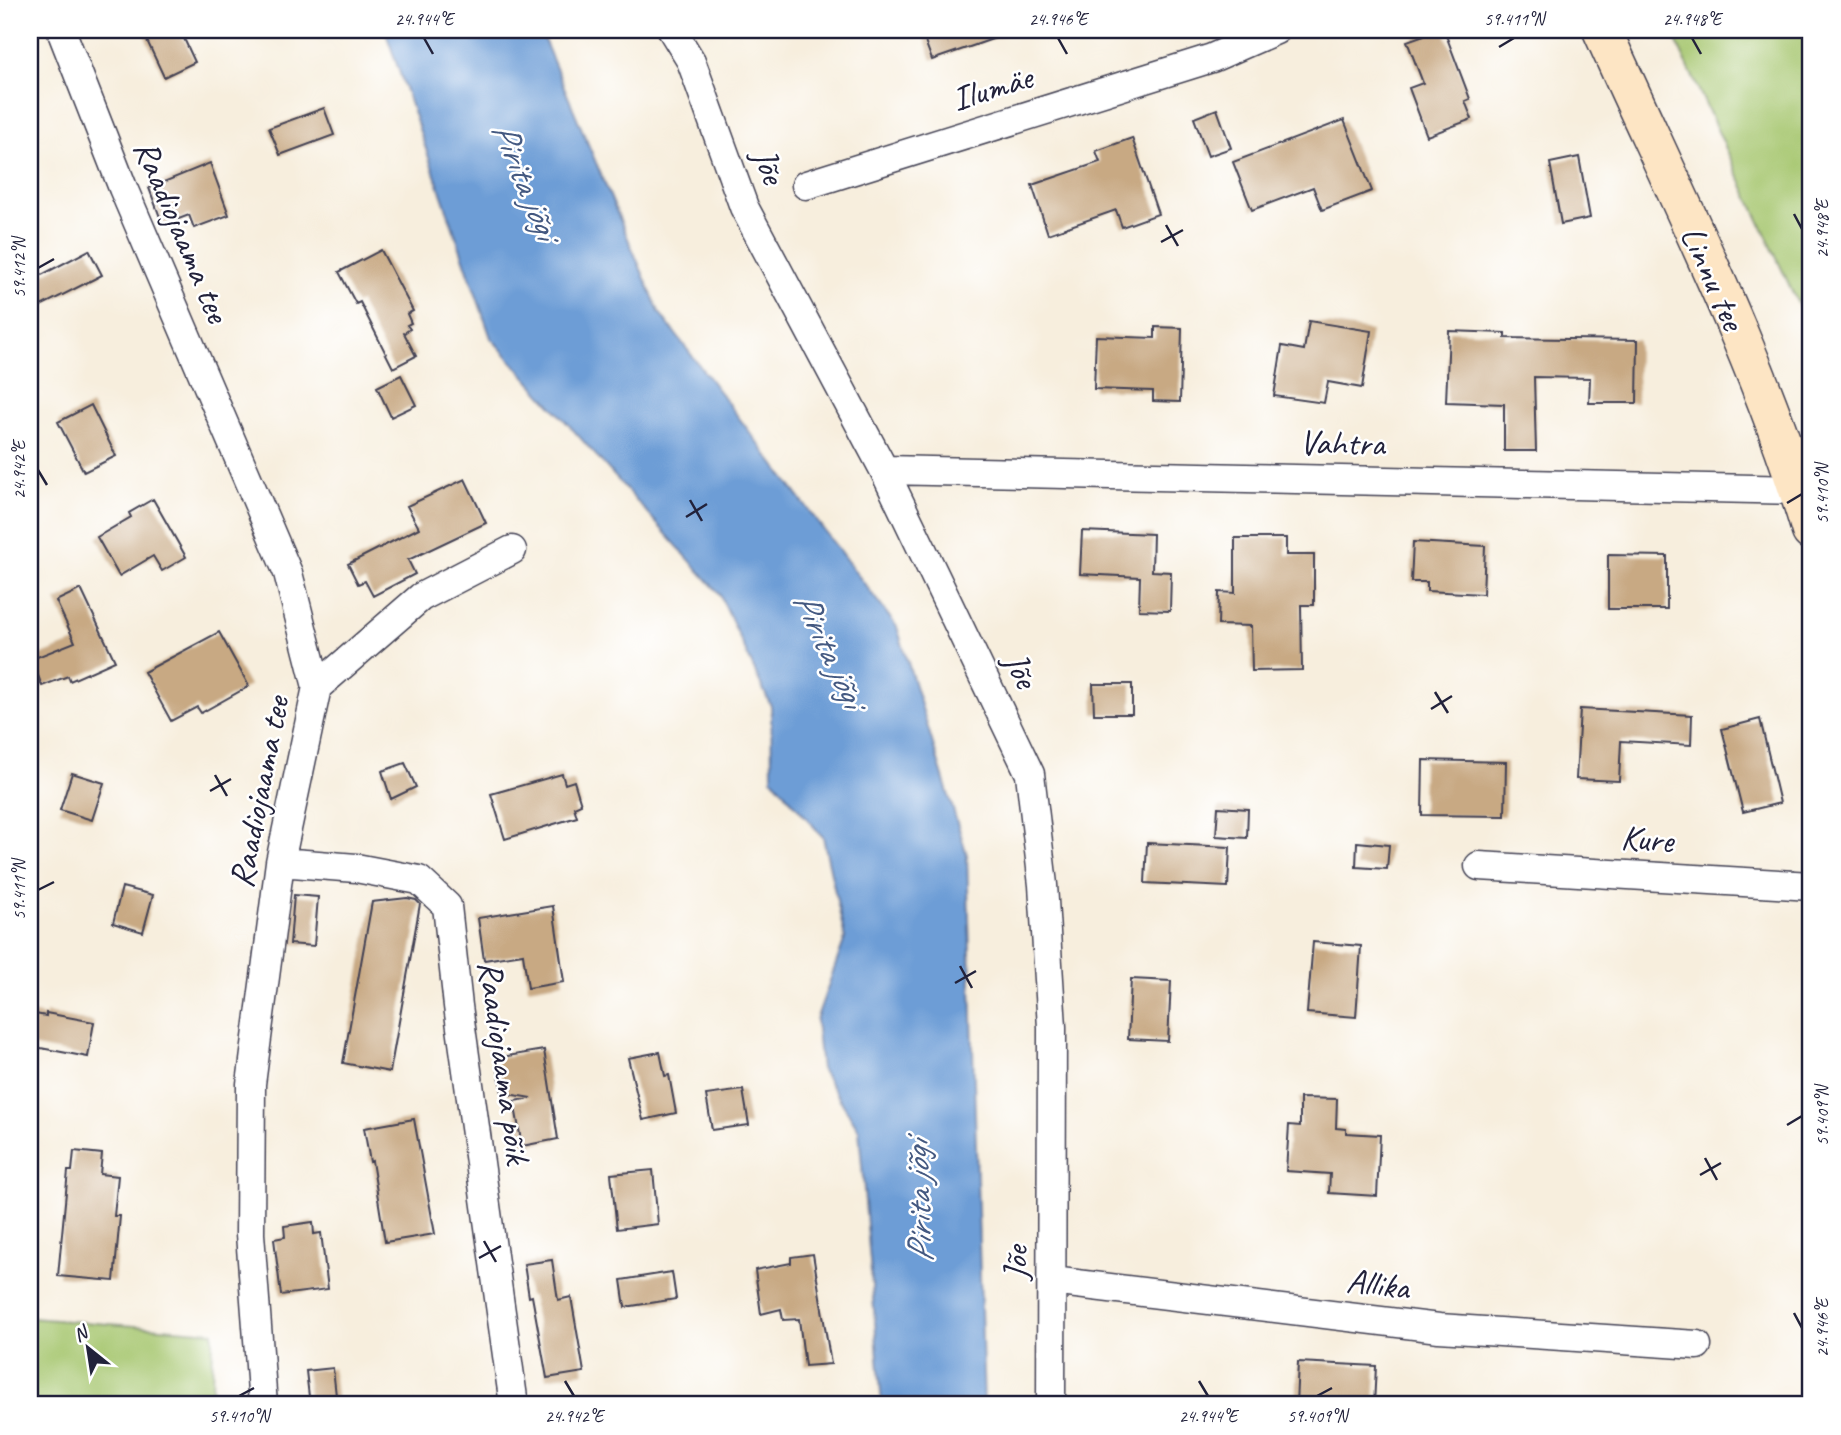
<svg xmlns="http://www.w3.org/2000/svg" width="1841" height="1435" font-family="Caveat,sans-serif">
<rect width="100%" height="100%" fill="#fff"/>
<filter id="ink" filterUnits="userSpaceOnUse"><feTurbulence type="fractalNoise" baseFrequency=".0143" numOctaves="2"/><feDisplacementMap in="SourceGraphic" scale="14" xChannelSelector="R" yChannelSelector="G"/><feConvolveMatrix kernelMatrix="1 2 1 2 8 2 1 2 1" color-interpolation-filters="sRGB"/></filter>
<filter id="wash" filterUnits="userSpaceOnUse"><feTurbulence type="fractalNoise" baseFrequency=".00686" numOctaves="4" result="noise"/><feDisplacementMap in="SourceGraphic" scale="28" xChannelSelector="R" yChannelSelector="G"/><feGaussianBlur stdDeviation="1.57" result="paint"/><feColorMatrix in="noise" values="0 0 0 0 0 0 0 0 0 0 0 0 0 0 0 0 0 1.4 0 .05"/><feComposite in="paint" operator="in"/></filter>
<g filter="url(#wash)">
<rect width="100%" height="100%" fill="#f7eedd"/>
<path fill="#a6c66e" stroke="#647454" stroke-width="2" d="M 1671,30 L 1811,30 L 1811,332 Z
M 30,1318 L 213,1332 L 212,1405 L 30,1405 Z"/>
<path fill="#6d9dd6" stroke="#486088" stroke-width="2" d="M 385,30 L 540,30 L 659,312 L 897,627 L 967,855 L 984,1405 L 882,1405 L 859,1130 L 821,1069 L 816,1020 L 845,938 L 823,837 L 772,778 L 771,706 L 719,593 L 491,338 Z"/>
<g id="blocks">
<path fill="#c8a983" d="M 142,30 L 180,30 L 195,62 L 164,77 Z
M 921,30 L 1006,30 L 1007,34 L 932,60 Z
M 1438,30 L 1444,30 L 1470,99 L 1465,101 L 1472,119 L 1427,136 L 1409,88 L 1423,83 L 1407,41 Z
M 324,108 L 334,135 L 280,155 L 269,128 Z
M 1217,109 L 1231,148 L 1208,156 L 1194,118 Z
M 1344,120 L 1372,191 L 1322,210 L 1313,187 L 1252,210 L 1233,162 Z
M 1132,138 L 1158,214 L 1122,227 L 1116,210 L 1048,234 L 1032,185 L 1100,162 L 1096,151 Z
M 1579,157 L 1590,218 L 1561,224 L 1550,163 Z
M 210,163 L 229,215 L 194,228 L 189,215 L 163,225 L 149,188 Z
M 89,250 L 102,275 L 41,306 L 30,281 Z
M 381,250 L 413,311 L 407,314 L 411,323 L 407,325 L 410,329 L 404,333 L 416,356 L 393,368 L 360,302 L 356,304 L 339,272 Z
M 1309,321 L 1371,331 L 1362,388 L 1328,382 L 1324,403 L 1274,396 L 1282,346 L 1304,350 Z
M 1155,327 L 1182,328 L 1180,402 L 1153,401 L 1153,391 L 1094,389 L 1096,336 L 1155,338 Z
M 1449,331 L 1505,333 L 1505,338 L 1638,340 L 1637,403 L 1589,403 L 1590,378 L 1534,377 L 1536,451 L 1504,451 L 1504,404 L 1446,402 Z
M 401,375 L 416,405 L 391,417 L 377,387 Z
M 91,405 L 116,456 L 84,472 L 58,422 Z
M 465,479 L 486,523 L 408,560 L 415,574 L 373,596 L 365,581 L 358,584 L 348,564 L 419,528 L 407,506 Z
M 153,499 L 186,557 L 162,571 L 153,556 L 119,576 L 97,537 L 131,517 L 129,513 Z
M 1082,531 L 1153,534 L 1152,571 L 1171,572 L 1170,611 L 1139,610 L 1140,577 L 1080,574 Z
M 1235,538 L 1286,538 L 1286,555 L 1314,555 L 1314,605 L 1301,605 L 1302,670 L 1252,671 L 1251,626 L 1218,625 L 1219,592 L 1235,593 Z
M 1413,542 L 1485,546 L 1483,594 L 1427,591 L 1427,582 L 1411,582 Z
M 1608,555 L 1667,556 L 1667,609 L 1608,609 Z
M 81,589 L 115,661 L 70,681 L 68,676 L 42,686 L 32,659 L 75,642 L 56,601 Z
M 219,632 L 249,686 L 201,713 L 197,707 L 171,721 L 144,672 Z
M 1093,684 L 1132,684 L 1132,714 L 1094,714 Z
M 1580,709 L 1692,715 L 1691,745 L 1621,741 L 1619,781 L 1576,779 Z
M 1760,719 L 1780,803 L 1743,812 L 1722,729 Z
M 1423,760 L 1506,762 L 1505,816 L 1422,815 Z
M 405,763 L 416,787 L 391,799 L 382,771 Z
M 72,773 L 104,783 L 92,820 L 60,810 Z
M 562,774 L 565,784 L 574,781 L 581,804 L 574,807 L 577,817 L 505,839 L 491,794 Z
M 1218,807 L 1248,809 L 1247,838 L 1216,836 Z
M 1357,842 L 1389,845 L 1387,869 L 1356,867 Z
M 1147,843 L 1230,847 L 1228,887 L 1145,883 Z
M 122,887 L 153,895 L 143,932 L 113,923 Z
M 294,895 L 318,897 L 314,946 L 290,944 Z
M 407,898 L 416,900 L 420,904 L 390,1072 L 343,1063 L 372,902 Z
M 553,906 L 564,982 L 528,988 L 523,954 L 484,960 L 478,918 Z
M 1313,942 L 1361,946 L 1356,1017 L 1307,1013 Z
M 1131,979 L 1171,981 L 1168,1041 L 1128,1039 Z
M 30,1013 L 46,1016 L 46,1013 L 94,1022 L 88,1057 L 30,1046 Z
M 544,1050 L 558,1139 L 522,1146 L 514,1101 L 531,1098 L 502,1093 L 496,1058 Z
M 660,1052 L 665,1076 L 669,1075 L 676,1113 L 643,1120 L 628,1058 Z
M 743,1090 L 749,1125 L 712,1130 L 706,1095 Z
M 1300,1098 L 1337,1099 L 1336,1128 L 1346,1129 L 1346,1133 L 1380,1135 L 1377,1196 L 1329,1193 L 1330,1174 L 1286,1171 L 1289,1125 L 1300,1126 Z
M 414,1119 L 435,1234 L 385,1242 L 372,1161 L 370,1162 L 364,1128 Z
M 74,1151 L 102,1154 L 100,1174 L 118,1176 L 114,1216 L 120,1216 L 114,1281 L 58,1276 L 68,1171 L 72,1171 Z
M 653,1170 L 658,1224 L 617,1229 L 611,1174 Z
M 313,1222 L 314,1234 L 321,1233 L 328,1289 L 281,1295 L 274,1239 L 285,1237 L 284,1226 Z
M 813,1254 L 831,1364 L 805,1366 L 799,1319 L 783,1320 L 781,1309 L 761,1314 L 755,1270 L 791,1263 L 791,1257 Z
M 552,1260 L 558,1300 L 571,1297 L 584,1372 L 547,1378 L 532,1296 L 529,1297 L 524,1264 Z
M 672,1272 L 676,1299 L 625,1307 L 621,1280 Z
M 1298,1362 L 1376,1366 L 1374,1405 L 1296,1405 Z
M 333,1368 L 337,1405 L 310,1405 L 306,1371 Z"/>
</g>
</g>
<g filter="url(#ink)">
<use href="#blocks" fill-opacity="0" stroke="#424153" stroke-width="2"/>
<g fill="none" stroke-linecap="round" stroke-linejoin="round">
<defs>
<path id="street" d="M 61,30 L 123,188 L 288,573 L 317,687 L 280,862 L 251,1084 L 250,1234 L 263,1405
M 672,30 L 691,61 L 744,207 L 884,470 L 1030,774 L 1043,885 L 1052,1027 L 1051,1405
M 806,185 L 1212,58 L 1276,30
M 884,470 L 1799,490
M 317,687 L 421,597 L 512,550
M 280,862 L 356,868 L 419,880 L 447,906 L 458,1006 L 514,1405
M 1479,866 L 1811,886
M 1052,1281 L 1439,1328 L 1697,1345"/>
<path id="secondary" d="M 1602,30 C 1675,193 1760,359 1811,531"/>
</defs>
<use href="#street" stroke="#424153" stroke-width="31"/>
<use href="#secondary" stroke="#424153" stroke-width="41"/>
<use href="#street" stroke="#fff" stroke-width="28"/>
<use href="#secondary" stroke="#fde5c4" stroke-width="38"/>
</g>
</g>
<path fill="none" stroke="#22223b" stroke-width="2.5" d="M 424,38 L 433,54M 1058,38 L 1067,54M 1692,38 L 1701,54M 1499,47 L 1514,38M 1794,214 L 1802,229M 1166,225 L 1178,246M 1161,242 L 1183,230M 38,268 L 54,259M 38,470 L 47,485M 690,500 L 702,521M 1787,503 L 1802,494M 686,517 L 707,504M 1435,692 L 1448,713M 1431,709 L 1452,696M 215,775 L 227,796M 210,791 L 231,779M 38,890 L 54,882M 960,966 L 972,988M 955,983 L 976,971M 1787,1125 L 1802,1116M 1705,1158 L 1717,1180M 1700,1175 L 1721,1163M 484,1241 L 496,1262M 479,1258 L 501,1246M 1794,1313 L 1802,1328M 565,1381 L 574,1396M 1199,1381 L 1208,1396M 239,1396 L 254,1388M 1317,1396 L 1332,1388"/>
<g text-anchor="middle" dominant-baseline="central" stroke-width="5" stroke-linejoin="round" paint-order="stroke">
<g font-size="35" fill="#22223b" stroke="#fff">
<text transform="translate(992 88) rotate(-17)">Ilumäe</text>
<text transform="translate(769 166) rotate(69)">Jõe</text>
<text transform="translate(182 231) rotate(67)">Raadiojaama tee</text>
<text transform="translate(1713 278) rotate(66)">Linnu tee</text>
<text transform="translate(1342 443) rotate(1)">Vahtra</text>
<text transform="translate(1021 670) rotate(64)">Jõe</text>
<text transform="translate(259 792) rotate(-79)">Raadiojaama tee</text>
<text transform="translate(1647 839) rotate(4)">Kure</text>
<text transform="translate(504 1062) rotate(82)">Raadiojaama põik</text>
<text transform="translate(1015 1263) rotate(-90)">Jõe</text>
<text transform="translate(1378 1284) rotate(7)">Allika</text>
</g>
<g font-size="37" font-style="italic" fill="#445981" stroke="#fff">
<text transform="translate(526 180) rotate(68)">Pirita jõgi</text>
<text transform="translate(830 649) rotate(65)">Pirita jõgi</text>
<text transform="translate(918 1202) rotate(-92)">Pirita jõgi</text>
</g>
</g>
<rect width="1841" height="1435" fill="none" stroke="#fff" stroke-width="77"/>
<g transform="translate(88 1348) rotate(330)" stroke="#ffffff" stroke-width="5" paint-order="stroke">
<path d="M0-5L12 26L0 18L-12 26Z" fill="#22223b"/>
<text y="-10" font-size="19" font-weight="bold" text-anchor="middle" fill="#22223b">N</text>
</g>
<rect x="38" y="38" width="1764" height="1358" fill="none" stroke="#22223b" stroke-width="2.5"/>
<g font-size="18" text-anchor="middle" fill="#22223b">
<text x="424" y="25">24.944°E</text>
<text x="1058" y="25">24.946°E</text>
<text x="1514" y="25">59.411°N</text>
<text x="1692" y="25">24.948°E</text>
<text transform="translate(1822 229) rotate(-90)" y="6">24.948°E</text>
<text transform="translate(19 268) rotate(-90)" y="6">59.412°N</text>
<text transform="translate(19 470) rotate(-90)" y="6">24.942°E</text>
<text transform="translate(1822 494) rotate(-90)" y="6">59.410°N</text>
<text transform="translate(19 890) rotate(-90)" y="6">59.411°N</text>
<text transform="translate(1822 1116) rotate(-90)" y="6">59.409°N</text>
<text transform="translate(1822 1328) rotate(-90)" y="6">24.946°E</text>
<text x="239" y="1422">59.410°N</text>
<text x="574" y="1422">24.942°E</text>
<text x="1208" y="1422">24.944°E</text>
<text x="1317" y="1422">59.409°N</text>
</g>
</svg>
